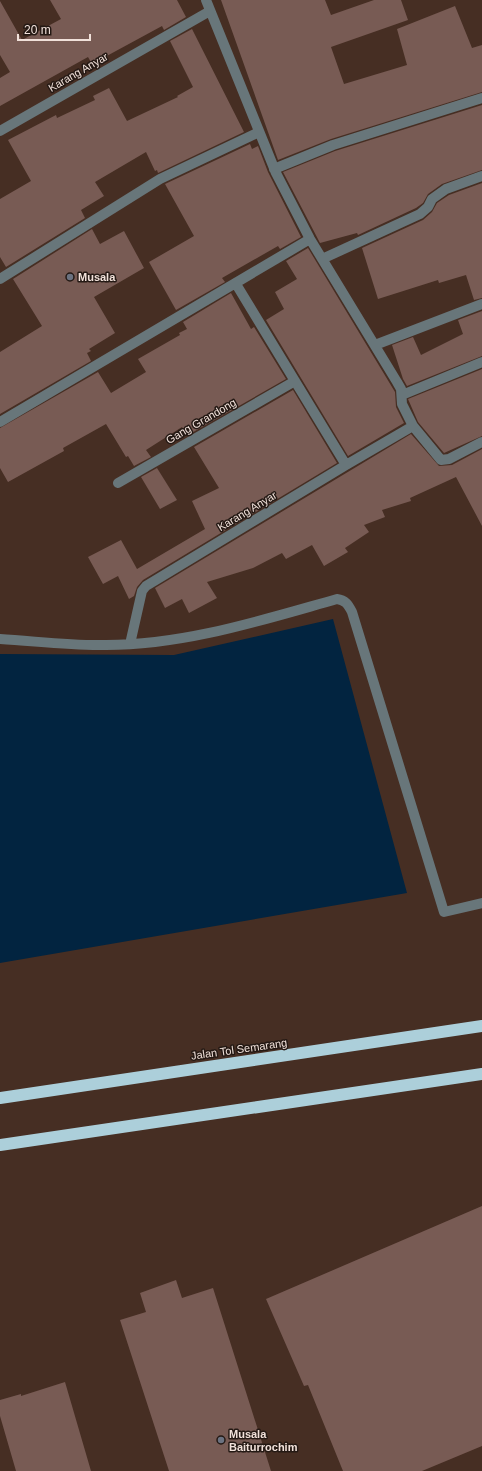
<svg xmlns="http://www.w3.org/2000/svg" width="482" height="1471" font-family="Arial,sans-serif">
<rect width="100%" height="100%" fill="#462e23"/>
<path fill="#022440" d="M 333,619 L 407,893 L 0,963 L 0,654 L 174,655 Z"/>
<path fill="#785b54" d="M 50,0 L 177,0 L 186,17 L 164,30 L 162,26 L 92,64 L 88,57 L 0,106 L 0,78 L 10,72 L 0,55 L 0,1 L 22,40 L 61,19 Z
M 221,0 L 325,0 L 331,15 L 374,0 L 401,0 L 408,20 L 331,47 L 344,84 L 407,65 L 397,29 L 455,6 L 472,48 L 482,45 L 482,92 L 331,139 L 278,160 Z
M 192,29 L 244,132 L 158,173 L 157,170 L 155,171 L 146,152 L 95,182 L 104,196 L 81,210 L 85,218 L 6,267 L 0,257 L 0,199 L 31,181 L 8,140 L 56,115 L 57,118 L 95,100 L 93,96 L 109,88 L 127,121 L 178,97 L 177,96 L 193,87 L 170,41 Z
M 482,105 L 482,170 L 442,184 L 428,194 L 423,203 L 416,208 L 358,235 L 357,233 L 320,243 L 283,172 L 335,151 Z
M 250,144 L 252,149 L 258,146 L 268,172 L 301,237 L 280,249 L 278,246 L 222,278 L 225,282 L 176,310 L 149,262 L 194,236 L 165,184 Z
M 482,183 L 482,298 L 474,300 L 466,275 L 439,283 L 438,280 L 378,299 L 362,248 L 423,220 L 432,212 L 437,203 L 449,195 Z
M 92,229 L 100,244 L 124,231 L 144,268 L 94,297 L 115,333 L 89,349 L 91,351 L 87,353 L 91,361 L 0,414 L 0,352 L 42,326 L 13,279 Z
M 308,248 L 395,392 L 396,407 L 404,423 L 348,456 L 266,320 L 284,309 L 275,292 L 297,279 L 286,261 Z
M 231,293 L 251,329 L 254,327 L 286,379 L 188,435 L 182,427 L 146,450 L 151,457 L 134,466 L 128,456 L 126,457 L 106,424 L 63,448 L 64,451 L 8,482 L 0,468 L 0,428 L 98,372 L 111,393 L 146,372 L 138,359 L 180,335 L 179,333 L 187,329 L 183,322 Z
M 482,311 L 482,356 L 407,386 L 403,379 L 392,345 L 413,337 L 421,355 L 463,334 L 458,320 Z
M 482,369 L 482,436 L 444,453 L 418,422 L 408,399 Z
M 293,390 L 337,463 L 143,580 L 137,587 L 134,596 L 129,599 L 118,576 L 103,584 L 88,557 L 121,540 L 137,569 L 205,529 L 192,501 L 219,488 L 194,447 Z
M 411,434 L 439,466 L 452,465 L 482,449 L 482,526 L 456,477 L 410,498 L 411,501 L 382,510 L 385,517 L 364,525 L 369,532 L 345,548 L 348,552 L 324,566 L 312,545 L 286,559 L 282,553 L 253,568 L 207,582 L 217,598 L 189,613 L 182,599 L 165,608 L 155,588 Z
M 157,468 L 177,500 L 160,509 L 141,477 Z
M 482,1206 L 482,1446 L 422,1471 L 343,1471 L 308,1385 L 304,1386 L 266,1299 Z
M 176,1280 L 182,1298 L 213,1288 L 271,1471 L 169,1471 L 120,1320 L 146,1312 L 140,1293 Z
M 65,1382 L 91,1471 L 16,1471 L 0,1416 L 0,1400 L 21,1394 L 21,1396 Z"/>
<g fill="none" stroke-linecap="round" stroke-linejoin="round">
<path stroke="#68767a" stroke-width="10" d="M 206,0 L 276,173 L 310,239 L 397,382 L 401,389 L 402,404 L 413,426 L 441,460 L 449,459 L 482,442
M 0,131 L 210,11
M 274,169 L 333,145 L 482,98
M 322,259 L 420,214 L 428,207 L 432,199 L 446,189 L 482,176
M 0,279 L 160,179 L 259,132
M 236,284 L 346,465
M 375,345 L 482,304
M 402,395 L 482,362
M 0,422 L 310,239
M 118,483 L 295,381
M 0,639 C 35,641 71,646 106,645 C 185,645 262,620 337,599 C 345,600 348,604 352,612 L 444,912 L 482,903
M 130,644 L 142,591 L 146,586 L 346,465 L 413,426"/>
<path stroke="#accfda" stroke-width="12" d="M 0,1098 L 482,1026
M 0,1145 L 482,1074"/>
</g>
<g fill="#6b7280" stroke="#241914" stroke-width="1.5">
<circle cx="70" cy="277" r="4"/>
<circle cx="221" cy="1440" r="4"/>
</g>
<g text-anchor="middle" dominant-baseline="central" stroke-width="3" stroke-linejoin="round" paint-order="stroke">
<g font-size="11" fill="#f1e1da" stroke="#241914">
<text transform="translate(78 72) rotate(-30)">Karang Anyar</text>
<text transform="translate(201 421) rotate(-30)">Gang Grandong</text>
<text transform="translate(247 511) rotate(-31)">Karang Anyar</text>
<text transform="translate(239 1049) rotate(-8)">Jalan Tol Semarang</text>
</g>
<g font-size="11" font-weight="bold" fill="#f1e1da" stroke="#241914" text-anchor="start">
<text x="78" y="277">Musala</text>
<text x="229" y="1434">Musala<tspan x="229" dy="13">Baiturrochim</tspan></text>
</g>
</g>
<path d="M18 34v6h72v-6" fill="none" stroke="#f1e1da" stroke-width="2"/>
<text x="24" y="34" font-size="12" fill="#f1e1da" stroke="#241914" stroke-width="3" paint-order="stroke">20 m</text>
</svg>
